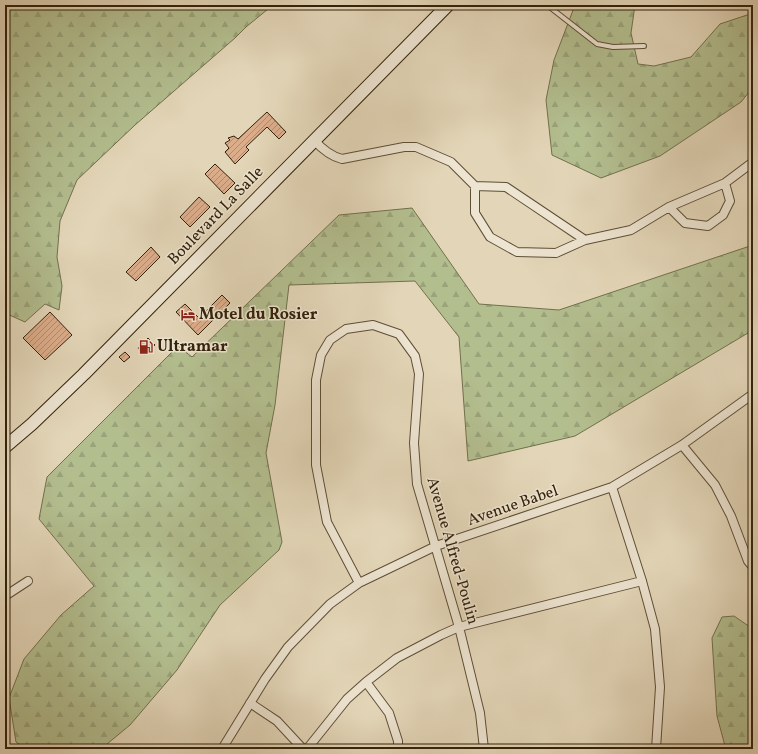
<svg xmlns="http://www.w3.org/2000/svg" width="758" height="754" font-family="Vollkorn,serif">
<defs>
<pattern id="forest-firs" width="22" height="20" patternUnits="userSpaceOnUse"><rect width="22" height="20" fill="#b3be8f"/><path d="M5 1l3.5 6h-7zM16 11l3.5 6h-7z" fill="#9aa37a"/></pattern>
<pattern id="building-hatch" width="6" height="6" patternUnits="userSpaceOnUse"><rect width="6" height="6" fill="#dcad8b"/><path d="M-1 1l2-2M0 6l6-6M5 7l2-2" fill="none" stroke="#b38c70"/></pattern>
</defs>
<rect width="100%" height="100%" fill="#e3d6b8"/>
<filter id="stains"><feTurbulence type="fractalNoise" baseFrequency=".005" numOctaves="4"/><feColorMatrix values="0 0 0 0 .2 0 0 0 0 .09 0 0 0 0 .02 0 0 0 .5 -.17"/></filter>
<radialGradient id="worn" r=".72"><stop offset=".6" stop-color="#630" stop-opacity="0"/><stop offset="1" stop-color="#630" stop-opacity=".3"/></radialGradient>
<path fill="url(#forest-firs)" stroke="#72704c" d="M 5,5 L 273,5 L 246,27 L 235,38 L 135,125 L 77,180 L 60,221 L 57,257 L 62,286 L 59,310 L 45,304 L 25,322 L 5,313 Z
M 575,5 L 635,5 L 631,33 L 638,64 L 654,66 L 691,57 L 720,24 L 753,13 L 753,87 L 741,102 L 660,156 L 601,178 L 552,155 L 546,100 L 554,60 Z
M 412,208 L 479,304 L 559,310 L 753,245 L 753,330 L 575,436 L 468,461 L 459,337 L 415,281 L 289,285 L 275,405 L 266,453 L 282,542 L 279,550 L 220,605 L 177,670 L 130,725 L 107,744 L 104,749 L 27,749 L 16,742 L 9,698 L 24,659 L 61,615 L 94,586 L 39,519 L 47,477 L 178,346 L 192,357 L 339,215 Z
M 734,616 L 753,629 L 753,749 L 733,749 L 725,746 L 717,716 L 712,638 L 722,617 Z"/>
<path fill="url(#building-hatch)" stroke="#32210a" d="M 267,112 L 286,132 L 279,139 L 267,127 L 246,147 L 249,150 L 235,164 L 225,152 L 229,148 L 225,143 L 230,140 L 228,138 L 234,136 L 238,139 Z
M 215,164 L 235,183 L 224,194 L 205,174 Z
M 199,197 L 210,207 L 190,227 L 180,217 Z
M 151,247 L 160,257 L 136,281 L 126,272 Z
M 222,295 L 230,303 L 198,335 L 176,312 L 185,304 L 199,318 Z
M 50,312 L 72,335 L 45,360 L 23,338 Z
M 148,338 L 155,345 L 144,355 L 138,348 Z
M 125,352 L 130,357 L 124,362 L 119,357 Z"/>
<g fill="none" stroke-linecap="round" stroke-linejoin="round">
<defs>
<path id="lane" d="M 547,5 L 597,44 L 613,47 L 644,46"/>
<path id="street" d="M 314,140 C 322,149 330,156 342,159 L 404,147 L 416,147 L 451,162 L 475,186 L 506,187 L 585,240 L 631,230 L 669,207 L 725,183 L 753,162
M 475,186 L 475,213 L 490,237 L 517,252 L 556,253 L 585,240
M 669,207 L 685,223 L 708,226 L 723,215 L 730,201 L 725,183
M 682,445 L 715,485 L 731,516 L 748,561 L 753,567
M 612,487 L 642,581 L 655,629 L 660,687 L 656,749
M 359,583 L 327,522 L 316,465 L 316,380 L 321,355 L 330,340 L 346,329 L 373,325 L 399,334 L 415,356 L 419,374 L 414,443 L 417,484 L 459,627 L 480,713 L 484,749
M 5,596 L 28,581
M 366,682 L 389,713 L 398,741 L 398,749
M 250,703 L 277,721 L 303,749
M 222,749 L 265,679 L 288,647 L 330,604 L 359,583 L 436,546 L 612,487 L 682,445 L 753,394
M 307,749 L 347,699 L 366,682 L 397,658 L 441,635 L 459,627 L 642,581"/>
<path id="secondary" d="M 5,447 L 32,424 L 84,374 L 448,5"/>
</defs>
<use href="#lane" stroke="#5e4e36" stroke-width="6"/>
<use href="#street" stroke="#5e4e36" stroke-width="10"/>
<use href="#secondary" stroke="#32210a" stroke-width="14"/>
<use href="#lane" stroke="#ede4d1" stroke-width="4"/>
<use href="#street" stroke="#ede4d1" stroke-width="8"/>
<use href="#secondary" stroke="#ede4d1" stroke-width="12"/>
</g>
<defs>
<symbol id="hotel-bare" viewBox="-9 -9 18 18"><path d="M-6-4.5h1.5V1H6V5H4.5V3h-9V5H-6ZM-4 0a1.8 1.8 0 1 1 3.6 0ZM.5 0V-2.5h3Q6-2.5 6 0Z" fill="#8f2418" stroke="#ede4d1" stroke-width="2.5" paint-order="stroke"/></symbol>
<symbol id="fuel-bare" viewBox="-9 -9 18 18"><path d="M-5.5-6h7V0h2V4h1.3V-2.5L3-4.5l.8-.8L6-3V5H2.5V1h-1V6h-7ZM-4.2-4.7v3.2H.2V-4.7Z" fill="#8f2418" stroke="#ede4d1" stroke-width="2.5" paint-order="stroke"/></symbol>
</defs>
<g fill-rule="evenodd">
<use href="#hotel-bare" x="178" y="305" width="20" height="20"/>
<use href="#fuel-bare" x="136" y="337" width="20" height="20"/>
</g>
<g text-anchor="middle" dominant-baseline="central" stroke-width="3" stroke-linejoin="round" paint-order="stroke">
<g font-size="16" fill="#32210a" stroke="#ede4d1">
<text transform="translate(216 216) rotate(-46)">Boulevard La Salle</text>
<text transform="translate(513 506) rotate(-19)">Avenue Babel</text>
<text transform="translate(452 551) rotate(74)">Avenue Alfred-Poulin</text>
</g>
<g font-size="16" font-weight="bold" fill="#32210a" stroke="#ede4d1" text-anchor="start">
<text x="199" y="315">Motel du Rosier</text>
<text x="157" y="347">Ultramar</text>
</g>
</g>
<rect width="758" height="754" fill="none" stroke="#e3d6b8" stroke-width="20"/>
<rect x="6" y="6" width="746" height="742" fill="none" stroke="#32210a" stroke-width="2"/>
<rect x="10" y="10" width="738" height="734" fill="none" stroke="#32210a"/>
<rect width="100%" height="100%" filter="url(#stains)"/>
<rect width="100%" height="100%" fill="url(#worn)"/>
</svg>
